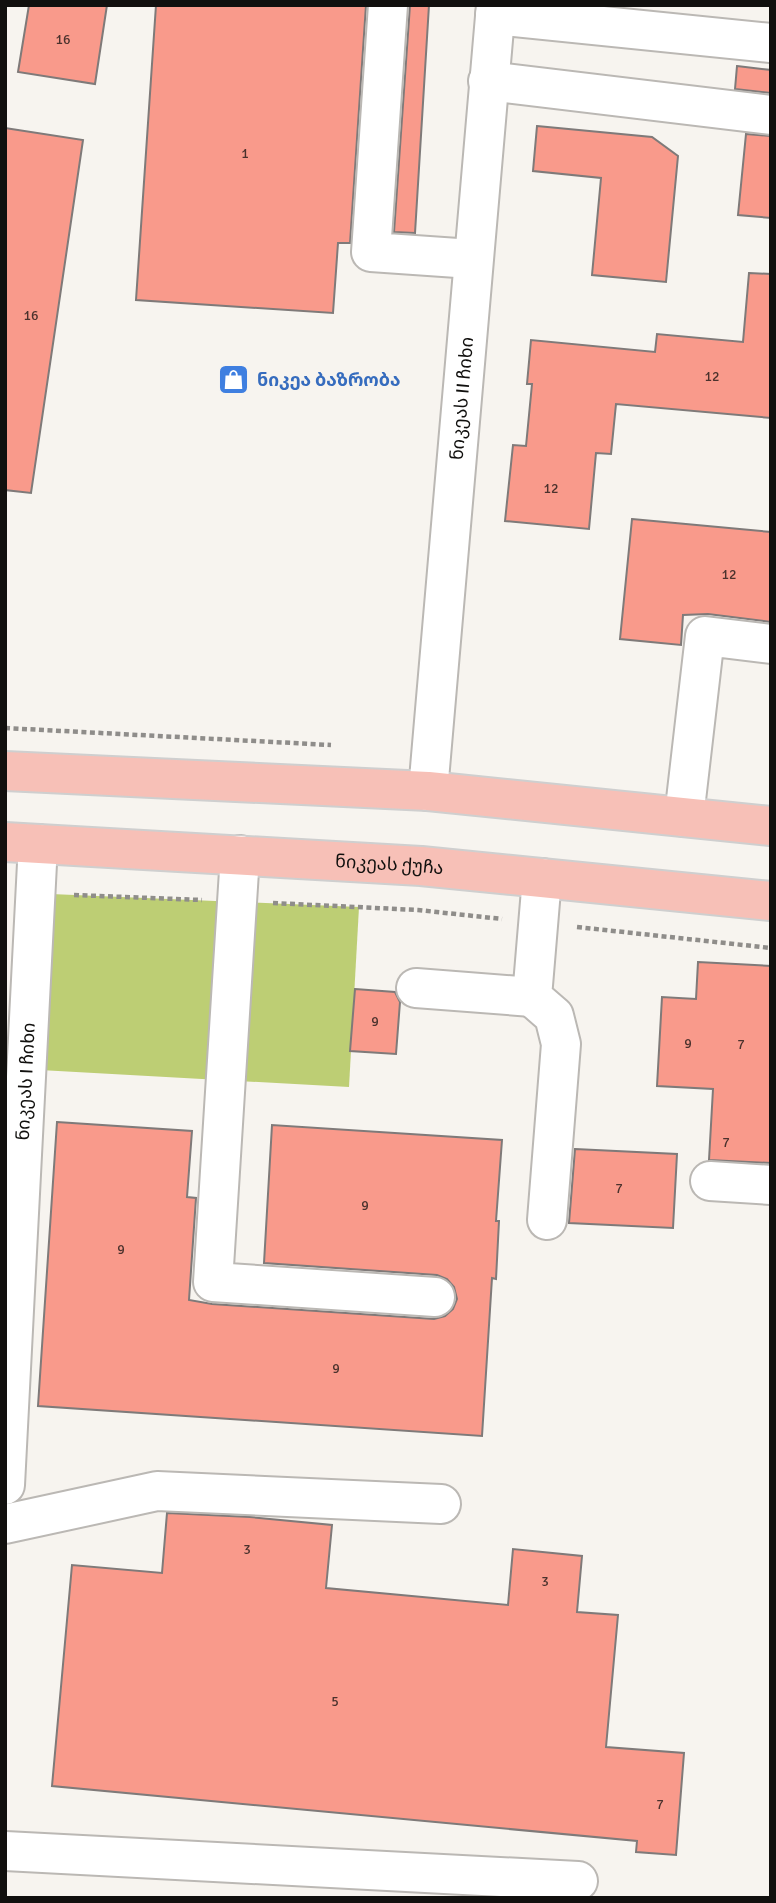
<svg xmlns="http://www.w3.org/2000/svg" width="776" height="1903" font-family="Signika,'Noto Sans Georgian',sans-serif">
<rect width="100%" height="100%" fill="#f7f4ef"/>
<path fill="#bdce74" d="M 51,894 L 359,907 L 349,1087 L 40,1070 Z"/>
<path fill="#f99a8b" stroke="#7f7a79" stroke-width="2" d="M 29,5 L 107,5 L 95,84 L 18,72 Z
M 156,5 L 366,5 L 350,243 L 338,243 L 333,313 L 136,300 Z
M 410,5 L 429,5 L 415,233 L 394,232 Z
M 737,66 L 771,70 L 771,93 L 735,89 Z
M 537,126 L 652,137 L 678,156 L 666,282 L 592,275 L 601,178 L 533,171 Z
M 5,128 L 83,140 L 31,493 L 5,490 Z
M 746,134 L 771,136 L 771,218 L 738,215 Z
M 749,273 L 771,274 L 771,418 L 616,404 L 611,454 L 596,453 L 589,529 L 505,521 L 513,445 L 526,446 L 532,384 L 527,384 L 531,340 L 655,352 L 657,334 L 743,342 Z
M 632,519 L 771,532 L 771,622 L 708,614 L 683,615 L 681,645 L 620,639 Z
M 698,962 L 771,966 L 771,1163 L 709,1160 L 713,1089 L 657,1086 L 662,997 L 696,999 Z
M 355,989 L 395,992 L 400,1002 L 396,1054 L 350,1051 Z
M 57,1122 L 192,1131 L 187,1197 L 196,1198 L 189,1300 L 212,1304 L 434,1319 L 445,1316 L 453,1309 L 457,1299 L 454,1287 L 447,1279 L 437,1275 L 264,1263 L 272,1125 L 502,1140 L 496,1221 L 499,1221 L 496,1279 L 492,1278 L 482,1436 L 38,1406 Z
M 575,1149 L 677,1154 L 673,1228 L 569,1223 Z
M 167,1513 L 250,1517 L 332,1525 L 326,1588 L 508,1605 L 513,1549 L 582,1556 L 577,1612 L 618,1615 L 606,1747 L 684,1753 L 676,1855 L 636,1852 L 637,1841 L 52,1786 L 72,1565 L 162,1573 Z"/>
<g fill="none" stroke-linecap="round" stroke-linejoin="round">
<defs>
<g id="minor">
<path d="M 388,5 L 371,252 L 472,259"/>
<path d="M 495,15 L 771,43"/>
<path d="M 488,81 L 771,115"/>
<path id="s1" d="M 428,791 L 496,5"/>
<path d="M 684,817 L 705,636 L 771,644"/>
<path d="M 240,855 L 213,1282 L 435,1297"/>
<path d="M 542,878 L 532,997 L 554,1016 L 561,1044 L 547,1220"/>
<path d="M 416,988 L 532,997"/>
<path d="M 710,1181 L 771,1185"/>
<path id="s2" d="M 5,1485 L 38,844"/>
<path d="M 5,1524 L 157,1491 L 441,1504"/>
<path d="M 5,1851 L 578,1881"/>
</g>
<g id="major">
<path d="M 5,771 L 428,791 L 771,826"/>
<path id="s3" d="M 5,842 L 421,866 L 771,901"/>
</g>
</defs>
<use href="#minor" stroke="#bbb8b4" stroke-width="42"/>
<use href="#major" stroke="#cfcfcf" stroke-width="42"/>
<path stroke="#8f8d8a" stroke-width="4.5" stroke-dasharray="5 3.5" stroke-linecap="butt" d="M 5,728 L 331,745
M 74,895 L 202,900
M 273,903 L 418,910 L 502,919
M 577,927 L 771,948"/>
<use href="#minor" stroke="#fff" stroke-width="38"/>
<use href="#major" stroke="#f7c0b7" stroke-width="38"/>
</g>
<defs>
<symbol id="shop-square" viewBox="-11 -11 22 22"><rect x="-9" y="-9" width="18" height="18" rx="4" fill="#3f7fe0" stroke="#f7f4ef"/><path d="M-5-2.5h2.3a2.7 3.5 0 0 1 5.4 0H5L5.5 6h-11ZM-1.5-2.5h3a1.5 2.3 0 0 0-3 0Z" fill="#fff"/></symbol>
</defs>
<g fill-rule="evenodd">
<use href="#shop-square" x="216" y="362" width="35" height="35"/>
</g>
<g text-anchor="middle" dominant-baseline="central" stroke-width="7" stroke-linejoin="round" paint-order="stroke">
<g font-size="14" fill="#4b322d">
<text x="63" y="39">16</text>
<text x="245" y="153">1</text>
<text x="31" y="315">16</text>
<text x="712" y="376">12</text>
<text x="551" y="488">12</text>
<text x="729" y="574">12</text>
<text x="375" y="1021">9</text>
<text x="688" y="1043">9</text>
<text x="741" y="1044">7</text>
<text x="726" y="1142">7</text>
<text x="619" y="1188">7</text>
<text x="365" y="1205">9</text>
<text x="121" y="1249">9</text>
<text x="336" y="1368">9</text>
<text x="247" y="1549">3</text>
<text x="545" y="1581">3</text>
<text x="335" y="1701">5</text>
<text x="660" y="1804">7</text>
</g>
<g font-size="18" font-weight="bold" fill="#366cbe" stroke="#f7f4ef" text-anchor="start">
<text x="257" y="380">ნიკეა ბაზრობა</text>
</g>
<g font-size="18" fill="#11100e" stroke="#f7f4ef">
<text stroke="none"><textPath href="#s1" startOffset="394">ნიკეას II ჩიხი</textPath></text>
<text stroke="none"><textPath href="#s3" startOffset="385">ნიკეას ქუჩა</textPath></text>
<text stroke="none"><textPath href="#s2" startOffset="404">ნიკეას I ჩიხი</textPath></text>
</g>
</g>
<rect width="776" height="1903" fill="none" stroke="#11100e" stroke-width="14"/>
</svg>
